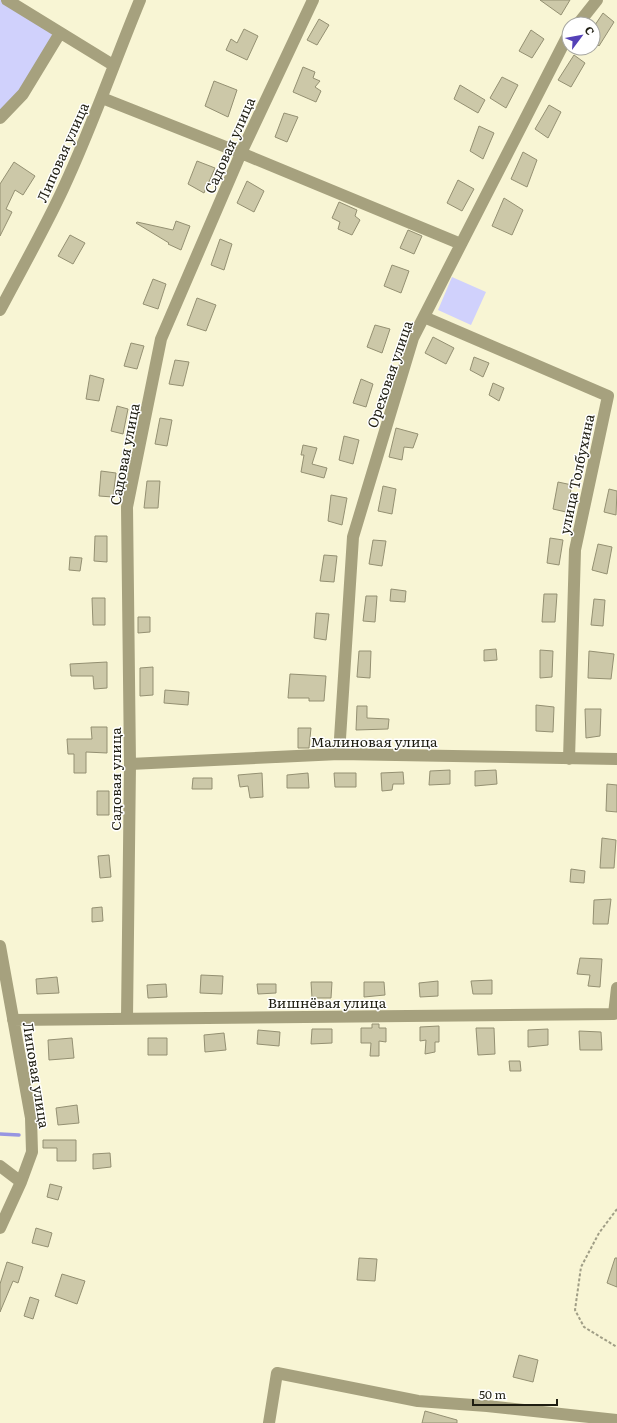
<svg xmlns="http://www.w3.org/2000/svg" width="617" height="1423" font-family="Literata,serif">
<rect width="100%" height="100%" fill="#f8f5d4"/>
<path fill="#d0d1fc" d="M 0,0 L 7,0 L 60,33 L 0,118 Z
M 452,277 L 486,292 L 471,325 L 438,310 Z"/>
<g fill="none" stroke-linecap="round" stroke-linejoin="round">
<path stroke="#9795e1" stroke-width="3.5" d="M 0,1134 L 19,1135"/>
</g>
<path fill="#ccc8a8" stroke="#949072" d="M 540,0 L 570,0 L 561,15 Z
M 603,13 L 614,22 L 599,46 L 593,40 L 593,28 Z
M 319,19 L 329,25 L 317,45 L 307,40 Z
M 244,29 L 258,36 L 247,60 L 226,50 L 231,39 L 237,43 Z
M 531,30 L 544,39 L 532,58 L 519,51 Z
M 574,55 L 585,63 L 571,87 L 558,80 Z
M 303,67 L 315,72 L 313,78 L 320,81 L 315,87 L 321,91 L 316,102 L 293,92 Z
M 502,77 L 518,85 L 506,108 L 490,98 Z
M 214,81 L 237,90 L 228,117 L 205,106 Z
M 460,85 L 485,100 L 478,113 L 454,99 Z
M 549,105 L 561,112 L 548,138 L 535,129 Z
M 284,113 L 298,117 L 287,142 L 275,137 Z
M 479,126 L 494,133 L 483,159 L 470,151 Z
M 523,152 L 537,160 L 527,187 L 511,179 Z
M 197,161 L 215,168 L 204,193 L 188,184 Z
M 14,162 L 35,176 L 23,195 L 15,190 L 6,209 L 12,212 L 0,236 L 0,184 Z
M 458,180 L 474,189 L 462,211 L 447,203 Z
M 247,181 L 264,191 L 254,212 L 237,203 Z
M 504,198 L 523,210 L 512,235 L 492,226 Z
M 339,202 L 357,210 L 355,216 L 360,220 L 352,235 L 338,229 L 340,222 L 332,218 Z
M 176,221 L 190,226 L 181,250 L 168,244 L 169,243 L 136,223 L 137,222 L 173,230 Z
M 408,230 L 422,236 L 414,254 L 400,248 Z
M 70,235 L 85,243 L 73,264 L 58,256 Z
M 220,239 L 232,244 L 224,270 L 211,265 Z
M 392,265 L 409,271 L 401,293 L 384,286 Z
M 153,279 L 166,284 L 158,309 L 143,304 Z
M 197,298 L 216,305 L 206,331 L 187,325 Z
M 375,325 L 390,329 L 382,353 L 367,347 Z
M 433,337 L 454,348 L 446,364 L 425,353 Z
M 131,343 L 144,346 L 137,369 L 124,366 Z
M 474,357 L 489,363 L 483,377 L 470,370 Z
M 175,360 L 189,362 L 183,386 L 169,384 Z
M 90,375 L 104,379 L 99,401 L 86,399 Z
M 361,379 L 373,384 L 366,407 L 353,403 Z
M 493,383 L 504,388 L 499,401 L 489,395 Z
M 117,406 L 128,409 L 123,434 L 111,431 Z
M 160,418 L 172,420 L 167,446 L 155,444 Z
M 396,428 L 418,434 L 413,448 L 404,447 L 402,460 L 389,457 Z
M 344,436 L 359,440 L 353,464 L 339,460 Z
M 303,445 L 317,448 L 312,464 L 327,468 L 324,478 L 301,472 L 304,455 L 301,455 Z
M 101,471 L 116,473 L 113,497 L 99,496 Z
M 147,481 L 160,481 L 158,508 L 144,508 Z
M 558,482 L 572,485 L 566,512 L 553,509 Z
M 383,486 L 396,489 L 392,514 L 378,511 Z
M 609,489 L 617,491 L 616,515 L 604,512 Z
M 331,495 L 347,498 L 342,525 L 328,521 Z
M 95,536 L 107,536 L 107,562 L 94,561 Z
M 550,538 L 563,540 L 559,565 L 547,563 Z
M 373,540 L 386,541 L 382,566 L 369,564 Z
M 598,544 L 612,547 L 607,574 L 592,570 Z
M 324,555 L 337,556 L 334,582 L 320,581 Z
M 70,557 L 82,558 L 80,571 L 69,570 Z
M 391,589 L 406,591 L 405,602 L 390,601 Z
M 544,594 L 557,594 L 555,622 L 542,622 Z
M 366,596 L 377,596 L 375,622 L 363,621 Z
M 92,598 L 105,598 L 105,625 L 93,625 Z
M 594,599 L 605,600 L 603,626 L 591,625 Z
M 316,613 L 329,614 L 326,640 L 314,638 Z
M 138,617 L 150,617 L 150,632 L 138,633 Z
M 496,649 L 497,660 L 484,661 L 484,650 Z
M 540,650 L 553,651 L 552,677 L 540,678 Z
M 359,651 L 371,651 L 370,678 L 357,677 Z
M 589,651 L 614,654 L 611,679 L 588,678 Z
M 107,662 L 107,688 L 94,689 L 93,676 L 71,676 L 70,664 Z
M 153,667 L 153,695 L 140,696 L 140,668 Z
M 290,674 L 326,676 L 324,701 L 309,701 L 309,698 L 288,698 Z
M 165,690 L 189,692 L 188,705 L 164,703 Z
M 536,705 L 554,707 L 553,732 L 536,731 Z
M 357,706 L 367,706 L 367,718 L 389,719 L 388,729 L 356,730 Z
M 585,709 L 601,709 L 600,736 L 586,738 Z
M 91,727 L 107,727 L 107,753 L 86,752 L 86,773 L 74,773 L 74,754 L 68,754 L 67,739 L 92,739 Z
M 298,728 L 311,728 L 309,748 L 298,748 Z
M 450,770 L 450,784 L 429,785 L 430,771 Z
M 496,770 L 497,784 L 475,786 L 475,771 Z
M 403,772 L 404,784 L 393,784 L 392,790 L 382,791 L 381,773 Z
M 262,773 L 263,797 L 250,798 L 248,786 L 240,787 L 238,775 Z
M 308,773 L 309,788 L 287,788 L 287,775 Z
M 334,773 L 356,773 L 356,787 L 335,787 Z
M 193,778 L 212,778 L 212,789 L 192,789 Z
M 607,784 L 617,785 L 617,812 L 606,811 Z
M 97,791 L 109,791 L 109,815 L 97,815 Z
M 602,838 L 616,840 L 614,868 L 600,868 Z
M 109,855 L 111,877 L 100,878 L 98,856 Z
M 571,869 L 585,871 L 584,883 L 570,882 Z
M 611,899 L 608,924 L 593,924 L 594,900 Z
M 102,907 L 103,921 L 92,922 L 92,908 Z
M 580,958 L 602,959 L 600,987 L 588,986 L 590,975 L 577,974 Z
M 201,975 L 223,976 L 222,994 L 200,993 Z
M 57,977 L 59,993 L 37,994 L 36,979 Z
M 492,980 L 492,994 L 473,994 L 471,981 Z
M 438,981 L 438,996 L 420,997 L 419,983 Z
M 311,982 L 332,982 L 331,998 L 312,998 Z
M 364,982 L 384,982 L 385,995 L 364,997 Z
M 166,984 L 167,997 L 148,998 L 147,985 Z
M 257,984 L 276,984 L 276,993 L 258,994 Z
M 372,1024 L 379,1024 L 379,1028 L 386,1028 L 386,1042 L 379,1041 L 379,1056 L 370,1056 L 371,1043 L 361,1043 L 361,1028 L 372,1028 Z
M 439,1026 L 439,1042 L 435,1042 L 435,1052 L 425,1054 L 426,1040 L 420,1041 L 420,1027 Z
M 476,1028 L 494,1028 L 495,1054 L 478,1055 Z
M 312,1029 L 332,1029 L 332,1043 L 311,1044 Z
M 548,1029 L 548,1045 L 528,1047 L 528,1030 Z
M 258,1030 L 280,1032 L 279,1046 L 257,1044 Z
M 579,1031 L 601,1032 L 602,1050 L 580,1050 Z
M 224,1033 L 226,1050 L 205,1052 L 204,1035 Z
M 72,1038 L 74,1058 L 49,1060 L 48,1040 Z
M 148,1038 L 167,1038 L 167,1055 L 148,1055 Z
M 509,1061 L 520,1061 L 521,1071 L 510,1071 Z
M 77,1105 L 79,1123 L 58,1125 L 56,1108 Z
M 43,1140 L 76,1140 L 76,1161 L 57,1161 L 57,1148 L 43,1148 Z
M 110,1153 L 111,1167 L 93,1169 L 93,1154 Z
M 50,1184 L 62,1187 L 58,1200 L 47,1197 Z
M 36,1228 L 52,1233 L 48,1247 L 32,1243 Z
M 359,1258 L 377,1259 L 375,1281 L 357,1280 Z
M 615,1258 L 617,1258 L 617,1287 L 607,1283 Z
M 7,1262 L 23,1267 L 18,1283 L 13,1281 L 0,1312 L 0,1284 Z
M 62,1274 L 85,1281 L 77,1304 L 55,1296 Z
M 30,1297 L 39,1300 L 33,1319 L 24,1316 Z
M 519,1355 L 538,1360 L 533,1382 L 513,1377 Z
M 425,1411 L 457,1420 L 457,1423 L 422,1423 Z"/>
<g fill="none" stroke-linecap="round" stroke-linejoin="round">
<path stroke="#a09e86" stroke-width="2" stroke-dasharray="3 2" stroke-linecap="butt" d="M 617,1209 L 599,1233 L 581,1267 L 575,1310 L 584,1327 L 617,1347"/>
<path stroke="#a6a17e" stroke-width="12" d="M 7,0 L 113,65
M 578,24 L 597,0
M 102,98 L 241,153 L 461,244
M 0,118 L 23,94 L 60,33
M 0,310 C 21,270 44,230 63,189 C 92,127 114,63 140,0
M 424,317 L 608,396 L 575,550 L 569,759
M 339,754 L 353,537 L 413,338 L 566,39 L 569,35
M 130,764 L 339,754 L 617,759
M 0,946 L 31,1118 L 32,1152 L 21,1182 L 0,1228
M 127,1018 L 130,764 L 127,507 L 161,339 L 241,153 L 313,0
M 13,1020 L 614,1014 L 617,988
M 0,1166 L 21,1182
M 269,1423 L 277,1373 L 418,1401 L 487,1406 L 617,1420"/>
</g>
<g text-anchor="middle" dominant-baseline="central" stroke-width="3" stroke-linejoin="round" paint-order="stroke">
<g font-size="14" fill="#1e1d11" stroke="#fff">
<text transform="translate(229 145) rotate(-66)">Садовая улица</text>
<text transform="translate(62 152) rotate(-66)">Липовая улица</text>
<text transform="translate(389 374) rotate(-71)">Ореховая улица</text>
<text transform="translate(124 454) rotate(-79)">Садовая улица</text>
<text transform="translate(576 474) rotate(-78)">улица Толбухина</text>
<text x="374" y="741">Малиновая улица</text>
<text transform="translate(115 779) rotate(-90)">Садовая улица</text>
<text x="327" y="1002">Вишнёвая улица</text>
<text transform="translate(37 1075) rotate(81)">Липовая улица</text>
</g>
</g>
<g transform="translate(581 36) rotate(58)"><circle r="19" fill="#ffffff" stroke="#a5a5a0"/>
<path d="M0-3L7 15L0 10L-7 15Z" fill="#5441b8"/>
<text y="-6" font-size="11" font-weight="bold" text-anchor="middle" fill="#1e1d11">С</text>
</g>
<path d="M473 1399v6h84v-6" fill="none" stroke="#1e1d11" stroke-width="2"/>
<text x="479" y="1399" font-size="12" fill="#1e1d11" stroke="#ffffff" stroke-width="3" paint-order="stroke">50 m</text>
</svg>
